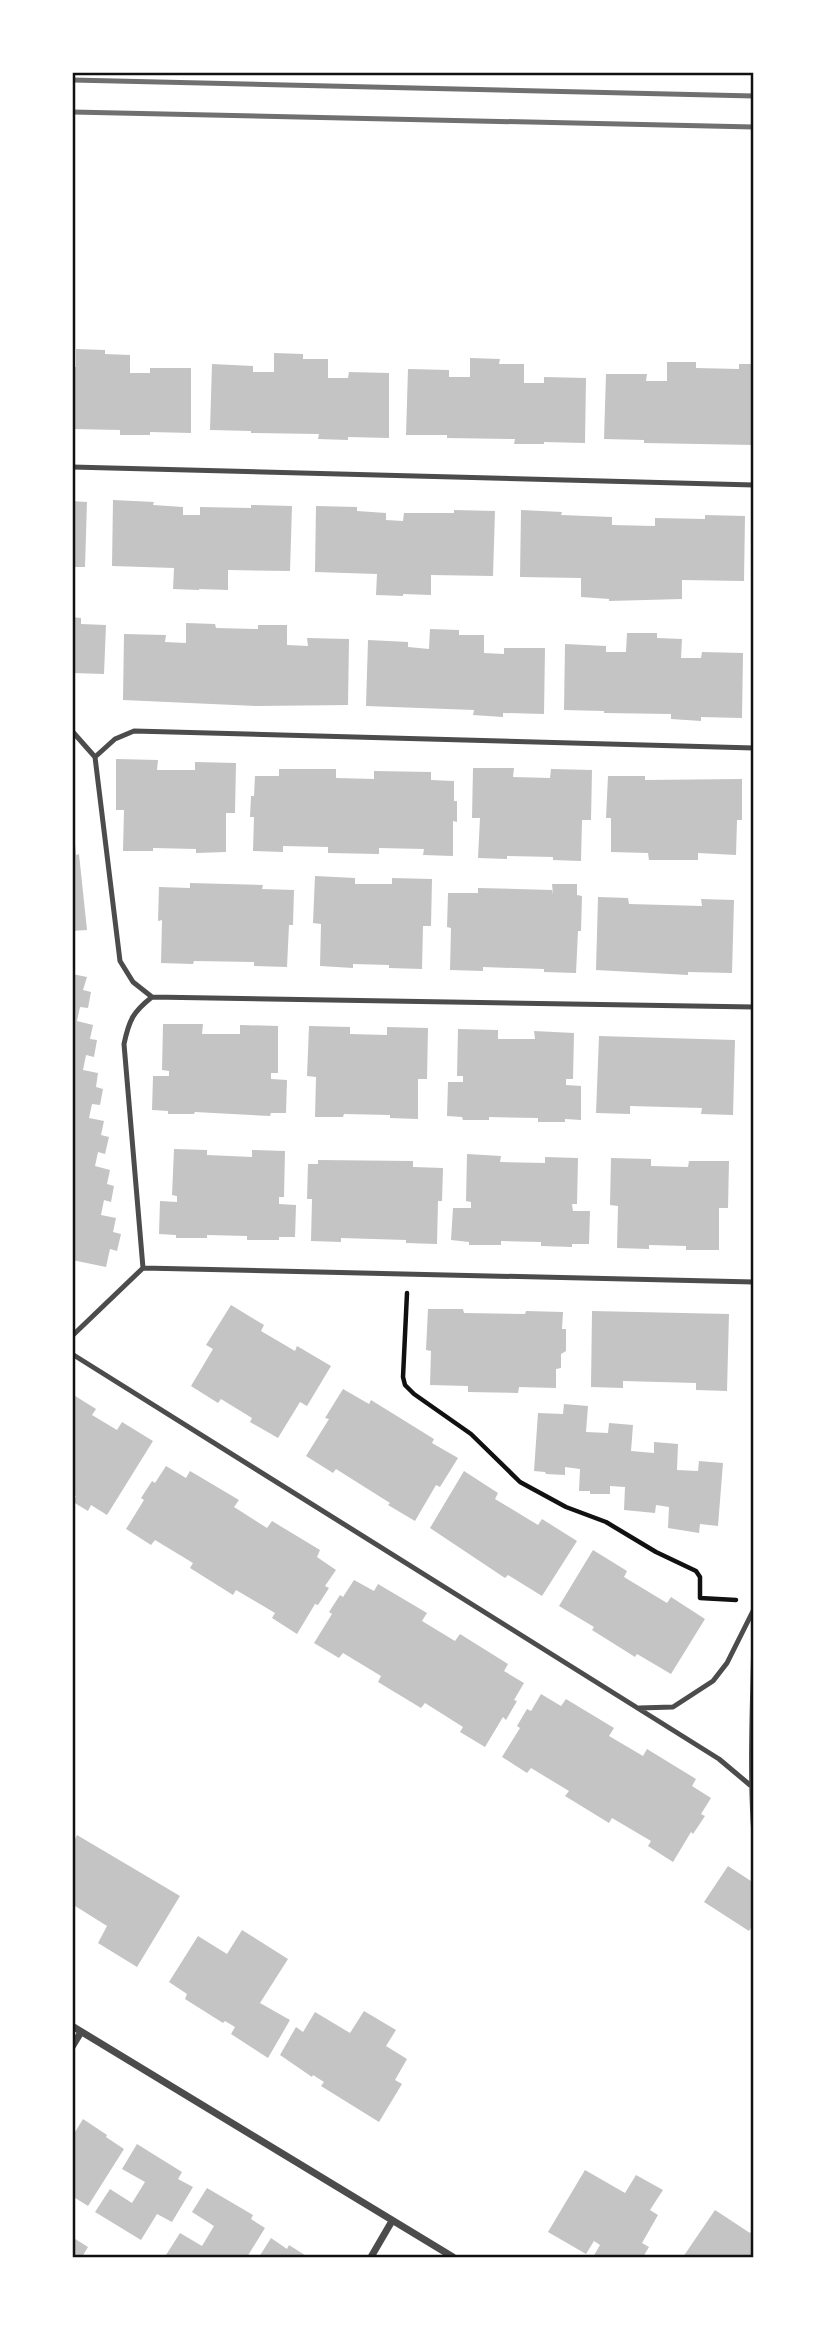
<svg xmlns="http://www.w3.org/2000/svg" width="826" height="2329" font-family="Lora,serif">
<rect width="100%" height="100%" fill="#fff"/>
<path fill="#c4c4c4" d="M 76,349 L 105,350 L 105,354 L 130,355 L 130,373 L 150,373 L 150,368 L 191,368 L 191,433 L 150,432 L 150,435 L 120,435 L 120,430 L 72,429 L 72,367 L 76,367 Z
M 274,353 L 303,354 L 303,359 L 328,359 L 328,378 L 348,378 L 349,372 L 389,373 L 389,438 L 348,437 L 348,440 L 318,439 L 319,434 L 251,433 L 251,431 L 210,430 L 212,364 L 253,366 L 253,372 L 274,372 Z
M 470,358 L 500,359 L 499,364 L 524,364 L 524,383 L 544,383 L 544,377 L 586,378 L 585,443 L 544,442 L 544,444 L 514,444 L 515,439 L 447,438 L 447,435 L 406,435 L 408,369 L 449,370 L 449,377 L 470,377 Z
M 667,362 L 696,362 L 696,368 L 739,369 L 739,364 L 754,364 L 754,445 L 644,443 L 644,440 L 604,439 L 606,374 L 647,374 L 646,381 L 667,381 Z
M 113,500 L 154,502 L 153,505 L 183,507 L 183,515 L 200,515 L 200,507 L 251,508 L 251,505 L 292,506 L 290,571 L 228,570 L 228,590 L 199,589 L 199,590 L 173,589 L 174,568 L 112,566 Z
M 72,501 L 87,502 L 85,567 L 72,567 Z
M 316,506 L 357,507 L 357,511 L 386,513 L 386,520 L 403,521 L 404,513 L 454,513 L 454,510 L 495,511 L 493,576 L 431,575 L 431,595 L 403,594 L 403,596 L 376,595 L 377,574 L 315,572 Z
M 521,510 L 562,512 L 561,515 L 612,517 L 612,525 L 655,526 L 655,518 L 705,519 L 705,515 L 745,516 L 744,581 L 682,580 L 682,599 L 609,601 L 609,599 L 581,597 L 581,578 L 520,577 Z
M 72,617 L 81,618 L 81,624 L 106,625 L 104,674 L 72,673 Z
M 186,623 L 215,624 L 216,628 L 258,629 L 258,625 L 287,625 L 287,645 L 308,646 L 307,638 L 349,639 L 348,705 L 256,706 L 123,700 L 124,634 L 166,635 L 165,642 L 186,643 Z
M 430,629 L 459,630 L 459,635 L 484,635 L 484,653 L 504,654 L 504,648 L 545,648 L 544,714 L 503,713 L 503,717 L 473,715 L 474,710 L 366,706 L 368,640 L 408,642 L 408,647 L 429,649 Z
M 627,633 L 657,633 L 657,638 L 682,639 L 681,658 L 701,658 L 702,652 L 743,653 L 742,718 L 701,717 L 701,721 L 671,719 L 671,714 L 604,713 L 604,711 L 564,710 L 565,644 L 606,646 L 606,652 L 626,652 Z
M 116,759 L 158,760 L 157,770 L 195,770 L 195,762 L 236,763 L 235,813 L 226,813 L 226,852 L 196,853 L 196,849 L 153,848 L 153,851 L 123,851 L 124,810 L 116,810 Z
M 473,768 L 514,768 L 513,777 L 550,778 L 551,769 L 592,770 L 591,820 L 582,820 L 581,861 L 553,860 L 553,857 L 507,856 L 507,859 L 478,858 L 480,818 L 472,818 Z
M 279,769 L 336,769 L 336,778 L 374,779 L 374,771 L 431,772 L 431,780 L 454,781 L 454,801 L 457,801 L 457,822 L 453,821 L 453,856 L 423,855 L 424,849 L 379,848 L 379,854 L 328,853 L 328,847 L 283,846 L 283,852 L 253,851 L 254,817 L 250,817 L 251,796 L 254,796 L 255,776 L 279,776 Z
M 608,776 L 645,776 L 645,780 L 742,779 L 742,820 L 737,820 L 736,855 L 698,853 L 698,860 L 649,860 L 648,853 L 611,852 L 611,818 L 606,818 Z
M 72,831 L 74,831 L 76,855 L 79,854 L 87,930 L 72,931 Z
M 315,876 L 355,878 L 355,884 L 392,884 L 392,878 L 432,879 L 431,926 L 423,926 L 422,969 L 389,968 L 389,965 L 353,964 L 353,968 L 320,966 L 321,924 L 313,923 Z
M 190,883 L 263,885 L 262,889 L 294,890 L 293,925 L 289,925 L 287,967 L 254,966 L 254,962 L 194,961 L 193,964 L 161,963 L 162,920 L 158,921 L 159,887 L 190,888 Z
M 552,884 L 577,884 L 577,895 L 582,896 L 581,931 L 578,931 L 576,973 L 544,972 L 544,969 L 483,967 L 483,971 L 450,970 L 451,928 L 447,927 L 448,893 L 478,893 L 478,888 L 552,890 L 553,895 Z
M 598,897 L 628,898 L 629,904 L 702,906 L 701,899 L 734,900 L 732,973 L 688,972 L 688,975 L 596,970 Z
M 72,974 L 87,977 L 83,990 L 91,992 L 88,1008 L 80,1007 L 77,1021 L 93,1025 L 90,1039 L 97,1040 L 94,1057 L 86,1055 L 83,1070 L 98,1073 L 96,1087 L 103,1089 L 100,1105 L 92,1104 L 89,1118 L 104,1121 L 101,1135 L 109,1137 L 105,1154 L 98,1152 L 95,1166 L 110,1170 L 107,1184 L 114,1186 L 111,1202 L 104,1200 L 101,1215 L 116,1218 L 113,1232 L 121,1234 L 117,1251 L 110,1249 L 106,1267 L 72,1260 Z
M 163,1024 L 203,1024 L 202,1034 L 240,1034 L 240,1025 L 278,1026 L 278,1073 L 271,1073 L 271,1079 L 287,1080 L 286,1113 L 271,1113 L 270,1116 L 195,1112 L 194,1114 L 168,1114 L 168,1111 L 152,1110 L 153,1076 L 169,1076 L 169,1071 L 162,1070 Z
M 309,1026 L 350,1027 L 350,1034 L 387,1035 L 387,1027 L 428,1028 L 427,1079 L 418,1079 L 418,1119 L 390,1118 L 390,1115 L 344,1114 L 343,1117 L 315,1117 L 316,1077 L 307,1076 Z
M 458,1029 L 498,1030 L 498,1039 L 535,1039 L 534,1031 L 574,1033 L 573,1079 L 566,1079 L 566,1085 L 581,1086 L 581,1120 L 565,1119 L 565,1122 L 538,1122 L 538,1118 L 489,1117 L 489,1120 L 463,1120 L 462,1117 L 447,1116 L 448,1082 L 463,1082 L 463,1076 L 457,1076 Z
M 599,1036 L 735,1040 L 733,1115 L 701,1114 L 702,1108 L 630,1106 L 630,1114 L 596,1113 Z
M 174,1149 L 207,1150 L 207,1155 L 252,1157 L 252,1150 L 285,1151 L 284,1197 L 279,1197 L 279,1204 L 296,1205 L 295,1237 L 279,1237 L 279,1240 L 247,1240 L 247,1236 L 207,1235 L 207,1238 L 176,1238 L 176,1235 L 159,1234 L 160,1201 L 177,1202 L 177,1196 L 172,1195 Z
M 467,1154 L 501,1156 L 500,1162 L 545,1163 L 545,1157 L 578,1158 L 577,1204 L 572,1204 L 573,1211 L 590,1211 L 589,1244 L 572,1244 L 572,1247 L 541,1246 L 541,1242 L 501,1241 L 501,1245 L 469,1245 L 469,1242 L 451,1240 L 453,1208 L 471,1208 L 471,1202 L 466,1201 Z
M 611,1158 L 651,1159 L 651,1166 L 688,1167 L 689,1161 L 729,1161 L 728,1208 L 719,1208 L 719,1250 L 686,1250 L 686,1246 L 649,1245 L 649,1249 L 617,1248 L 618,1206 L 610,1205 Z
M 318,1160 L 413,1161 L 413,1167 L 443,1168 L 442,1201 L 438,1201 L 437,1244 L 406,1243 L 406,1240 L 341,1238 L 341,1242 L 311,1241 L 312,1199 L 307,1199 L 308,1164 L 318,1164 Z
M 231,1305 L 264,1325 L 261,1331 L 295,1351 L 297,1346 L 331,1366 L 307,1406 L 300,1402 L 278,1438 L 250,1422 L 252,1418 L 221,1399 L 218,1403 L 191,1386 L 213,1349 L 206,1345 Z
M 428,1309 L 463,1309 L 464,1313 L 525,1314 L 526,1311 L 563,1312 L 562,1329 L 566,1329 L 566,1351 L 561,1354 L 561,1368 L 556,1369 L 556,1388 L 519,1387 L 518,1393 L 468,1392 L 468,1386 L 430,1385 L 431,1351 L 426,1350 Z
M 592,1311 L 729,1314 L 727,1391 L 696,1390 L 696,1383 L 623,1381 L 623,1388 L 591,1387 Z
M 343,1389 L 369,1404 L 371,1400 L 434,1439 L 432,1443 L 458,1458 L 440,1487 L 436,1485 L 415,1521 L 388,1505 L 390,1503 L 336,1469 L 333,1473 L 306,1456 L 329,1419 L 325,1418 Z
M 72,1394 L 96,1409 L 92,1415 L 117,1430 L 122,1422 L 153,1441 L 107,1515 L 91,1505 L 88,1511 L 73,1502 L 76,1496 L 72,1494 Z
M 564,1404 L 588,1406 L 586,1432 L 608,1433 L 609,1423 L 633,1425 L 631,1451 L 654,1453 L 654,1442 L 678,1444 L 677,1470 L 698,1471 L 699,1461 L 723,1463 L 718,1526 L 700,1524 L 699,1533 L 668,1528 L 669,1507 L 656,1505 L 655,1513 L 624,1510 L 625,1487 L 610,1486 L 610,1494 L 590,1494 L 590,1491 L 579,1491 L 580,1469 L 565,1467 L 565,1475 L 546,1474 L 545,1472 L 534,1471 L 538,1413 L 563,1414 Z
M 166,1466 L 186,1478 L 190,1471 L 239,1500 L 234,1507 L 267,1528 L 272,1521 L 320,1550 L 317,1557 L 336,1570 L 325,1586 L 329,1588 L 318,1605 L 315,1604 L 297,1634 L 272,1618 L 275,1613 L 236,1590 L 233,1595 L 190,1568 L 193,1563 L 155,1540 L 151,1545 L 126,1529 L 144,1500 L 141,1498 L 152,1481 L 155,1483 Z
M 464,1471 L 498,1493 L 495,1499 L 538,1525 L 542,1519 L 577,1541 L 542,1596 L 508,1575 L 505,1578 L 430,1528 Z
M 593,1550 L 627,1571 L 624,1577 L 667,1603 L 671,1597 L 705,1619 L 671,1674 L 637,1654 L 635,1657 L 592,1630 L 594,1627 L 559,1606 Z
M 354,1580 L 374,1591 L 378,1584 L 427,1613 L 422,1621 L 455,1641 L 460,1634 L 508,1664 L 504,1671 L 524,1683 L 514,1700 L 517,1701 L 506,1720 L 503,1717 L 485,1747 L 460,1732 L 463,1727 L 425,1703 L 421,1708 L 378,1682 L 381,1676 L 343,1653 L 339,1658 L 314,1643 L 332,1614 L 329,1612 L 340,1595 L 343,1597 Z
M 541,1694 L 561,1706 L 566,1699 L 614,1728 L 609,1736 L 643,1756 L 647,1749 L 696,1779 L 692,1786 L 711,1798 L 701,1814 L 705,1816 L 693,1834 L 691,1832 L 673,1862 L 648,1846 L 651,1841 L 612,1818 L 609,1823 L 565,1796 L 569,1791 L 531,1768 L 527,1773 L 502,1757 L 520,1728 L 517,1726 L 527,1709 L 531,1711 Z
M 77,1835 L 180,1896 L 137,1967 L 98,1943 L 107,1926 L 72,1904 L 72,1845 Z
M 728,1866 L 754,1883 L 754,1923 L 749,1931 L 704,1902 Z
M 242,1930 L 288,1959 L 260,2003 L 290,2020 L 268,2058 L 231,2034 L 235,2027 L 225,2021 L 223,2023 L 185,1999 L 187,1994 L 169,1982 L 198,1936 L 227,1954 Z
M 364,2011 L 396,2030 L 386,2046 L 407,2059 L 395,2080 L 402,2084 L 379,2122 L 321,2086 L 324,2082 L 313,2075 L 312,2077 L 280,2055 L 296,2027 L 303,2032 L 315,2012 L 350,2033 Z
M 83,2119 L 107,2135 L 106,2137 L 124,2149 L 88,2206 L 72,2196 L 72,2137 Z
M 137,2144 L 182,2172 L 178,2179 L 193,2187 L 172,2222 L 157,2214 L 141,2240 L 95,2212 L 110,2189 L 132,2203 L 145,2182 L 122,2169 Z
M 585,2170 L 625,2193 L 636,2175 L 663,2190 L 650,2210 L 658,2215 L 642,2243 L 649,2247 L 643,2257 L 593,2257 L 600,2245 L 594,2241 L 586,2254 L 548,2232 Z
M 207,2188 L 253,2215 L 251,2219 L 265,2228 L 247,2257 L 170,2257 L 166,2255 L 180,2233 L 202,2246 L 214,2226 L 192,2212 Z
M 715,2210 L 750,2233 L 754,2227 L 754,2257 L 683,2257 Z
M 72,2237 L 88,2247 L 82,2257 L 72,2257 Z
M 271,2238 L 287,2249 L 289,2245 L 308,2257 L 259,2257 Z"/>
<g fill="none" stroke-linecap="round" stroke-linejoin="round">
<path stroke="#111" stroke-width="4.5" d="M 407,1293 L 403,1377 L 405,1385 L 414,1394 L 471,1434 L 520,1482 L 566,1507 L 606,1522 L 656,1552 L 696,1571 L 700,1577 L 700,1598 L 736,1600"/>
<path stroke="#4c4c4c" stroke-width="5" d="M 72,467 L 754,485
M 72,731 L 95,757 L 120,961 L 133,982 L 152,997 L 754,1007
M 95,757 L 115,739 L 134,731 L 754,748
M 143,1268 L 124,1044 C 129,1020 133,1012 152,997
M 72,1336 L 143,1268 L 754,1282
M 72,1354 L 719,1759 L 750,1785
M 754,1632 C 753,1700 749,1768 754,1835
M 639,1708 L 673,1707 L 713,1681 L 727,1663 L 754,1609"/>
<path stroke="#4c4c4c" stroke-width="7" d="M 72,2026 L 453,2257
M 72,2047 L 81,2032
M 371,2257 L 392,2221"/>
<path stroke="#707070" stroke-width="5" d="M 72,80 L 754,96
M 72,112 L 754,127"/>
</g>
<rect width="826" height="2329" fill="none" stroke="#ffffff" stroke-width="147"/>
<rect x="74" y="74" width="678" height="2182" fill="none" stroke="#111" stroke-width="2.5"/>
</svg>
